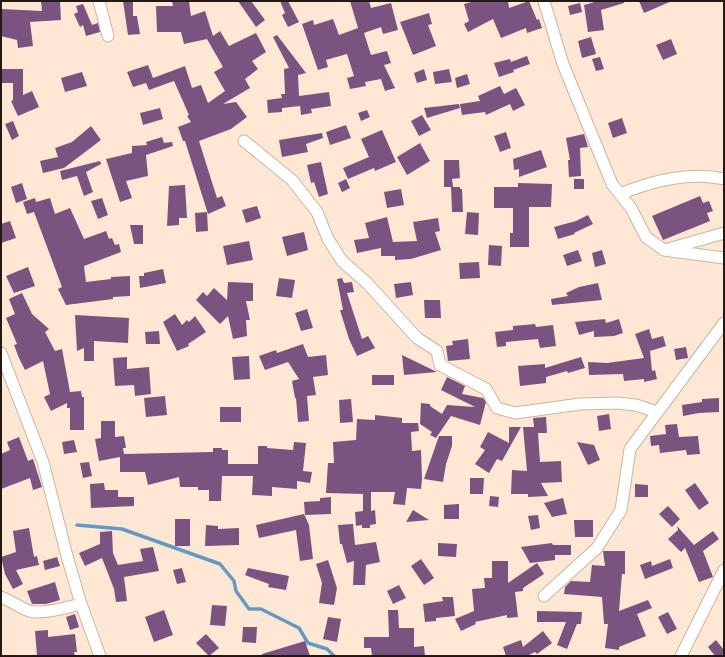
<svg xmlns="http://www.w3.org/2000/svg" width="725" height="657" font-family="'Times New Roman',serif">
<rect width="100%" height="100%" fill="#fee8d3"/>
<g fill="none" stroke-linecap="round" stroke-linejoin="round">
<path stroke="#639ac4" stroke-width="3.5" d="M 77,525 L 122,529 L 220,564 L 234,581 L 236,591 L 249,609 L 261,609 L 299,628 L 308,643 L 327,649 L 334,656"/>
</g>
<path fill="#7a5381" d="M 41,1 L 60,1 L 61,20 L 30,22 L 33,46 L 18,48 L 17,40 L 1,36 L 1,9 L 42,11 Z
M 123,1 L 133,1 L 133,16 L 137,16 L 140,34 L 128,35 Z
M 172,1 L 189,1 L 191,16 L 205,11 L 213,36 L 220,31 L 229,46 L 256,33 L 266,52 L 252,61 L 258,69 L 245,79 L 250,88 L 223,104 L 236,102 L 247,117 L 231,129 L 199,141 L 217,198 L 222,196 L 226,206 L 208,214 L 185,141 L 183,141 L 178,127 L 191,122 L 187,116 L 189,115 L 174,81 L 149,90 L 146,83 L 133,87 L 127,72 L 148,65 L 153,78 L 185,66 L 192,88 L 201,85 L 208,103 L 225,91 L 214,72 L 223,67 L 207,39 L 184,44 L 181,32 L 157,32 L 156,6 L 173,6 Z
M 238,1 L 251,1 L 265,20 L 256,27 Z
M 280,1 L 288,1 L 299,22 L 288,27 L 282,15 L 285,13 Z
M 350,1 L 369,1 L 371,8 L 391,3 L 398,30 L 383,34 L 381,27 L 364,33 L 371,55 L 387,51 L 391,63 L 384,65 L 395,88 L 385,91 L 381,79 L 365,82 L 366,86 L 350,89 L 347,78 L 354,76 L 347,54 L 326,60 L 328,67 L 318,70 L 302,24 L 313,20 L 314,25 L 333,19 L 339,35 L 358,28 Z
M 475,1 L 508,1 L 509,8 L 529,1 L 537,20 L 539,19 L 542,28 L 527,33 L 526,28 L 501,38 L 493,19 L 468,32 L 464,24 L 469,21 L 464,4 Z
M 598,1 L 624,1 L 624,3 L 601,10 L 604,30 L 588,32 L 584,5 Z
M 639,1 L 672,1 L 644,13 Z
M 580,3 L 582,12 L 570,15 L 568,6 Z
M 83,4 L 92,25 L 98,23 L 100,32 L 86,36 L 83,25 L 80,27 L 74,14 L 78,12 L 76,6 Z
M 429,13 L 432,24 L 428,25 L 436,46 L 413,55 L 400,22 Z
M 277,35 L 306,73 L 298,75 L 299,96 L 329,92 L 331,106 L 311,109 L 312,113 L 301,115 L 300,106 L 282,108 L 282,112 L 268,113 L 267,100 L 282,98 L 281,94 L 285,94 L 284,69 L 289,68 L 273,37 Z
M 591,37 L 596,54 L 582,58 L 578,41 Z
M 671,39 L 677,54 L 663,60 L 656,45 Z
M 527,56 L 530,64 L 513,70 L 514,72 L 499,77 L 494,63 L 510,59 L 511,62 Z
M 600,57 L 604,69 L 596,71 L 592,59 Z
M 1,69 L 23,69 L 23,95 L 32,91 L 39,107 L 18,116 L 11,101 L 13,100 L 13,83 L 1,83 Z
M 424,69 L 427,80 L 417,83 L 414,73 Z
M 449,69 L 452,82 L 435,84 L 433,72 Z
M 82,72 L 87,86 L 65,92 L 61,78 Z
M 467,74 L 470,84 L 457,88 L 455,78 Z
M 500,86 L 504,94 L 516,88 L 525,105 L 513,111 L 510,104 L 486,115 L 485,112 L 462,115 L 460,104 L 480,101 L 478,96 Z
M 459,104 L 460,108 L 427,118 L 424,108 Z
M 160,108 L 163,119 L 143,125 L 140,113 Z
M 367,110 L 370,117 L 361,121 L 358,113 Z
M 422,115 L 431,130 L 419,136 L 411,121 Z
M 622,118 L 627,133 L 613,138 L 608,123 Z
M 13,121 L 19,136 L 12,140 L 5,124 Z
M 346,125 L 351,138 L 330,145 L 326,132 Z
M 91,126 L 101,140 L 64,168 L 43,173 L 40,161 L 58,157 L 55,148 L 72,142 Z
M 382,130 L 396,162 L 375,171 L 374,168 L 348,179 L 343,168 L 369,157 L 361,139 Z
M 506,132 L 511,148 L 500,152 L 494,136 Z
M 322,133 L 323,138 L 306,144 L 308,152 L 282,157 L 279,140 Z
M 584,134 L 588,147 L 580,148 L 581,176 L 569,177 L 568,160 L 570,160 L 566,138 Z
M 162,137 L 164,143 L 172,142 L 173,146 L 146,155 L 148,176 L 126,181 L 132,198 L 120,202 L 106,159 L 132,153 L 132,146 L 147,145 L 146,142 Z
M 420,143 L 430,161 L 407,175 L 397,157 Z
M 541,150 L 547,167 L 519,177 L 519,169 L 514,170 L 513,159 Z
M 444,160 L 459,160 L 460,178 L 452,179 L 453,187 L 444,187 Z
M 100,161 L 101,164 L 86,172 L 93,192 L 84,196 L 77,176 L 62,180 L 60,171 Z
M 321,162 L 328,194 L 319,197 L 314,182 L 311,183 L 307,165 Z
M 346,179 L 350,188 L 342,192 L 338,183 Z
M 574,179 L 584,179 L 584,189 L 574,189 Z
M 22,183 L 27,199 L 16,203 L 11,187 Z
M 518,183 L 552,184 L 551,207 L 529,207 L 529,247 L 510,247 L 510,233 L 513,233 L 513,208 L 494,208 L 494,187 L 518,187 Z
M 185,185 L 187,218 L 179,218 L 179,225 L 167,226 L 169,186 Z
M 451,187 L 460,187 L 460,189 L 462,189 L 463,212 L 452,212 Z
M 401,189 L 404,205 L 387,208 L 384,192 Z
M 700,196 L 703,203 L 709,201 L 713,211 L 707,213 L 710,221 L 663,240 L 652,216 Z
M 35,198 L 36,202 L 50,198 L 55,214 L 70,208 L 84,239 L 106,231 L 109,239 L 112,238 L 115,245 L 119,244 L 121,252 L 84,266 L 86,282 L 111,279 L 111,277 L 130,276 L 130,296 L 113,297 L 113,299 L 66,305 L 58,289 L 62,287 L 34,212 L 27,214 L 23,202 Z
M 102,198 L 108,215 L 98,219 L 91,201 Z
M 257,206 L 261,218 L 246,223 L 242,210 Z
M 207,212 L 208,231 L 196,232 L 195,213 Z
M 467,212 L 479,213 L 478,235 L 465,234 Z
M 588,215 L 593,224 L 574,233 L 575,234 L 558,239 L 554,227 L 576,221 Z
M 387,217 L 393,242 L 417,241 L 413,222 L 438,218 L 440,231 L 435,232 L 441,250 L 411,259 L 395,260 L 395,256 L 381,256 L 381,248 L 357,253 L 354,240 L 369,238 L 365,223 Z
M 10,221 L 16,238 L 1,243 L 1,224 Z
M 130,225 L 143,225 L 143,244 L 134,244 Z
M 304,232 L 308,250 L 287,256 L 282,237 Z
M 249,241 L 253,260 L 227,265 L 223,246 Z
M 489,245 L 502,246 L 501,266 L 488,265 Z
M 578,250 L 582,261 L 567,266 L 563,255 Z
M 602,250 L 606,264 L 595,267 L 592,253 Z
M 479,262 L 480,278 L 460,279 L 459,263 Z
M 28,267 L 35,286 L 14,293 L 6,276 Z
M 163,269 L 166,283 L 140,288 L 139,276 L 144,276 L 144,273 Z
M 279,278 L 295,280 L 292,298 L 276,296 Z
M 342,278 L 344,283 L 352,282 L 354,292 L 347,293 L 362,339 L 368,336 L 375,348 L 357,356 L 349,339 L 340,310 L 343,310 L 337,279 Z
M 228,282 L 253,283 L 253,301 L 246,301 L 250,320 L 246,320 L 247,336 L 233,339 L 228,316 L 220,324 L 196,300 L 203,292 L 207,296 L 214,288 L 227,300 Z
M 411,282 L 413,295 L 396,298 L 394,284 Z
M 598,283 L 602,300 L 552,305 L 551,299 L 568,296 L 566,293 L 579,287 Z
M 22,293 L 32,314 L 49,329 L 45,332 L 55,351 L 62,349 L 70,392 L 81,391 L 82,397 L 84,397 L 84,430 L 70,430 L 70,408 L 67,408 L 67,403 L 51,411 L 44,397 L 50,394 L 43,361 L 25,370 L 19,358 L 14,345 L 17,344 L 6,318 L 15,314 L 9,299 Z
M 424,300 L 440,300 L 441,318 L 425,318 Z
M 307,309 L 313,328 L 301,331 L 295,313 Z
M 175,314 L 182,325 L 187,320 L 189,322 L 195,316 L 206,332 L 188,344 L 189,346 L 177,351 L 163,322 Z
M 75,315 L 129,318 L 128,343 L 94,341 L 94,361 L 84,361 L 84,348 L 77,351 Z
M 605,319 L 606,323 L 619,319 L 623,333 L 614,336 L 594,337 L 594,331 L 579,335 L 575,322 Z
M 535,324 L 536,327 L 553,325 L 556,346 L 540,348 L 538,339 L 506,342 L 506,346 L 497,347 L 495,332 L 513,330 L 513,326 Z
M 649,329 L 652,339 L 663,336 L 666,346 L 650,351 L 652,371 L 655,370 L 657,379 L 644,382 L 644,379 L 624,381 L 623,374 L 589,375 L 588,362 L 607,363 L 644,358 L 635,334 Z
M 159,331 L 160,344 L 146,344 L 145,332 Z
M 468,339 L 470,359 L 448,361 L 446,346 L 453,345 L 452,341 Z
M 303,344 L 308,357 L 326,355 L 328,375 L 313,377 L 316,395 L 307,396 L 309,421 L 298,422 L 296,398 L 295,398 L 292,381 L 299,379 L 288,362 L 265,370 L 259,356 L 276,350 L 277,353 Z
M 686,347 L 688,358 L 676,360 L 674,349 Z
M 402,355 L 437,372 L 404,375 Z
M 249,356 L 250,379 L 234,380 L 232,357 Z
M 127,357 L 127,369 L 149,367 L 151,394 L 135,396 L 134,385 L 115,386 L 113,358 Z
M 581,357 L 585,368 L 568,373 L 567,371 L 546,377 L 546,383 L 520,386 L 518,366 L 545,364 L 545,368 Z
M 372,375 L 394,375 L 394,385 L 372,385 Z
M 447,377 L 465,386 L 462,394 L 483,398 L 486,402 L 480,425 L 451,416 L 436,438 L 430,435 L 432,432 L 420,424 L 421,403 L 430,404 L 430,406 L 442,414 L 447,405 L 475,407 L 441,390 Z
M 165,396 L 167,415 L 146,417 L 144,398 Z
M 719,398 L 719,412 L 699,413 L 683,416 L 682,405 L 702,402 L 702,399 Z
M 351,399 L 353,422 L 340,423 L 339,400 Z
M 220,407 L 241,407 L 241,422 L 220,422 Z
M 609,414 L 611,429 L 599,431 L 597,416 Z
M 375,415 L 402,418 L 402,423 L 418,423 L 419,431 L 411,432 L 412,451 L 421,450 L 422,479 L 421,489 L 407,488 L 405,505 L 393,504 L 395,492 L 371,492 L 371,511 L 375,510 L 376,524 L 370,525 L 370,528 L 362,528 L 362,525 L 356,526 L 355,512 L 363,511 L 363,494 L 326,493 L 328,463 L 334,463 L 333,442 L 356,440 L 357,419 L 375,420 Z
M 546,417 L 547,433 L 538,433 L 540,462 L 561,461 L 562,482 L 541,483 L 548,496 L 528,497 L 528,494 L 511,494 L 512,470 L 527,471 L 523,427 L 534,427 L 533,418 Z
M 101,421 L 115,421 L 115,437 L 124,436 L 126,448 L 123,448 L 124,454 L 213,452 L 213,448 L 222,448 L 222,450 L 228,450 L 228,464 L 258,464 L 258,446 L 267,446 L 267,448 L 293,450 L 294,442 L 306,443 L 303,471 L 312,472 L 310,483 L 297,481 L 297,489 L 272,487 L 272,496 L 252,495 L 253,476 L 222,476 L 221,501 L 209,501 L 209,490 L 198,490 L 198,487 L 180,487 L 179,477 L 148,485 L 145,472 L 120,472 L 120,457 L 99,461 L 95,439 L 101,438 Z
M 677,424 L 679,437 L 698,436 L 700,454 L 687,455 L 686,450 L 660,453 L 659,445 L 651,446 L 650,436 L 666,434 L 665,425 Z
M 509,427 L 521,427 L 502,461 L 497,459 L 489,473 L 475,464 L 485,450 L 480,447 L 488,432 L 509,443 Z
M 439,436 L 452,436 L 452,446 L 446,464 L 443,482 L 424,479 Z
M 19,437 L 28,461 L 33,459 L 42,487 L 33,490 L 30,478 L 1,489 L 1,454 L 10,450 L 7,442 Z
M 74,440 L 77,452 L 64,454 L 62,442 Z
M 577,442 L 594,445 L 600,460 L 588,465 Z
M 89,462 L 92,476 L 83,478 L 80,463 Z
M 470,478 L 484,478 L 483,494 L 470,494 Z
M 104,483 L 105,490 L 118,490 L 118,497 L 134,497 L 134,506 L 91,508 L 90,484 Z
M 695,483 L 709,503 L 699,510 L 685,490 Z
M 635,484 L 648,485 L 648,497 L 635,497 Z
M 490,496 L 499,497 L 498,507 L 489,506 Z
M 331,497 L 331,514 L 305,515 L 304,502 L 320,501 L 320,498 Z
M 563,498 L 567,514 L 552,517 L 544,503 Z
M 459,504 L 459,519 L 444,519 L 444,505 Z
M 668,506 L 680,519 L 672,527 L 659,514 Z
M 413,510 L 429,520 L 406,522 Z
M 304,514 L 309,525 L 313,559 L 300,561 L 296,530 L 259,538 L 256,525 Z
M 538,515 L 540,528 L 531,530 L 528,516 Z
M 175,519 L 190,519 L 190,546 L 175,546 Z
M 574,520 L 593,520 L 593,537 L 575,537 Z
M 353,524 L 355,545 L 376,542 L 380,562 L 366,565 L 365,585 L 353,585 L 354,561 L 347,563 L 342,544 L 340,544 L 338,525 Z
M 206,525 L 218,526 L 218,529 L 239,528 L 239,545 L 205,546 Z
M 677,526 L 694,545 L 713,531 L 719,539 L 703,551 L 713,577 L 699,582 L 685,548 L 681,552 L 668,539 L 678,530 Z
M 29,528 L 34,557 L 37,556 L 39,565 L 16,570 L 23,584 L 13,589 L 5,574 L 1,557 L 16,552 L 13,531 Z
M 112,531 L 113,553 L 118,565 L 143,561 L 140,549 L 153,547 L 159,571 L 124,577 L 127,601 L 116,602 L 114,589 L 102,558 L 85,566 L 79,553 L 100,544 L 100,532 Z
M 438,543 L 457,544 L 456,557 L 438,556 Z
M 552,543 L 553,545 L 571,545 L 571,555 L 555,555 L 555,560 L 530,563 L 521,547 Z
M 603,551 L 625,551 L 625,574 L 622,574 L 619,611 L 648,600 L 652,608 L 637,614 L 646,636 L 619,647 L 619,650 L 605,648 L 608,624 L 604,624 L 602,597 L 564,594 L 565,587 L 571,581 L 590,582 L 592,565 L 605,566 Z
M 57,557 L 60,566 L 45,570 L 43,561 Z
M 421,559 L 434,578 L 424,585 L 411,566 Z
M 670,559 L 673,568 L 645,579 L 640,565 L 651,561 L 652,566 Z
M 328,560 L 337,588 L 334,605 L 319,603 L 322,583 L 316,564 Z
M 492,561 L 508,561 L 508,583 L 537,563 L 544,574 L 523,588 L 523,591 L 515,592 L 518,617 L 507,618 L 507,615 L 475,622 L 476,624 L 461,631 L 455,619 L 474,611 L 472,589 L 485,588 L 484,578 L 492,578 Z
M 182,568 L 186,582 L 177,584 L 173,570 Z
M 248,568 L 289,576 L 286,590 L 268,587 L 269,584 L 245,575 Z
M 55,582 L 60,600 L 46,604 L 32,604 L 27,591 Z
M 399,585 L 406,598 L 393,604 L 387,591 Z
M 442,597 L 453,597 L 455,616 L 436,618 L 436,621 L 425,622 L 423,604 L 443,601 Z
M 212,605 L 227,606 L 225,626 L 210,625 Z
M 164,610 L 173,635 L 154,642 L 145,617 Z
M 388,610 L 398,610 L 399,628 L 414,628 L 414,647 L 424,646 L 425,656 L 372,656 L 371,648 L 364,648 L 364,637 L 389,637 Z
M 537,611 L 582,612 L 581,624 L 577,624 L 567,649 L 557,645 L 566,622 L 537,622 Z
M 668,612 L 677,629 L 667,634 L 658,617 Z
M 75,614 L 79,627 L 70,630 L 66,617 Z
M 328,617 L 341,619 L 337,642 L 323,639 Z
M 243,627 L 257,627 L 256,643 L 242,642 Z
M 48,630 L 48,637 L 75,634 L 77,652 L 74,652 L 75,656 L 37,656 L 35,631 Z
M 543,631 L 552,643 L 537,654 L 535,652 L 527,656 L 506,656 L 503,647 L 521,640 L 523,647 Z
M 206,634 L 219,648 L 209,656 L 196,643 Z
M 716,640 L 724,650 L 724,654 L 721,656 L 715,656 L 708,647 Z
M 305,641 L 310,656 L 263,656 L 262,654 Z"/>
<g fill="none" stroke-linecap="round" stroke-linejoin="round">
<defs>
<path id="minor" d="M 99,1 L 108,36
M 544,1 L 563,64 L 612,184 L 631,208 L 646,237 L 664,250 L 724,258
M 244,141 L 292,180 L 317,212 L 328,239 L 342,261 L 367,283 L 417,338 L 437,351 L 440,365 L 486,389 L 497,408 L 515,413 L 580,404 L 617,403 L 636,405 L 657,412
M 620,194 C 652,181 689,171 724,179
M 668,249 L 724,233
M 1,353 L 43,462 L 67,556 L 81,604 L 100,656
M 544,596 L 597,548 L 621,510 L 630,449 L 724,323
M 1,597 C 11,601 19,607 29,611 C 41,615 69,607 81,604
M 681,656 L 724,570"/>
</defs>
<use href="#minor" stroke="#cbb5a1" stroke-width="13"/>
<use href="#minor" stroke="#fff" stroke-width="11"/>
</g>
<rect width="725" height="657" fill="none" stroke="#211912" stroke-width="4"/>
</svg>
